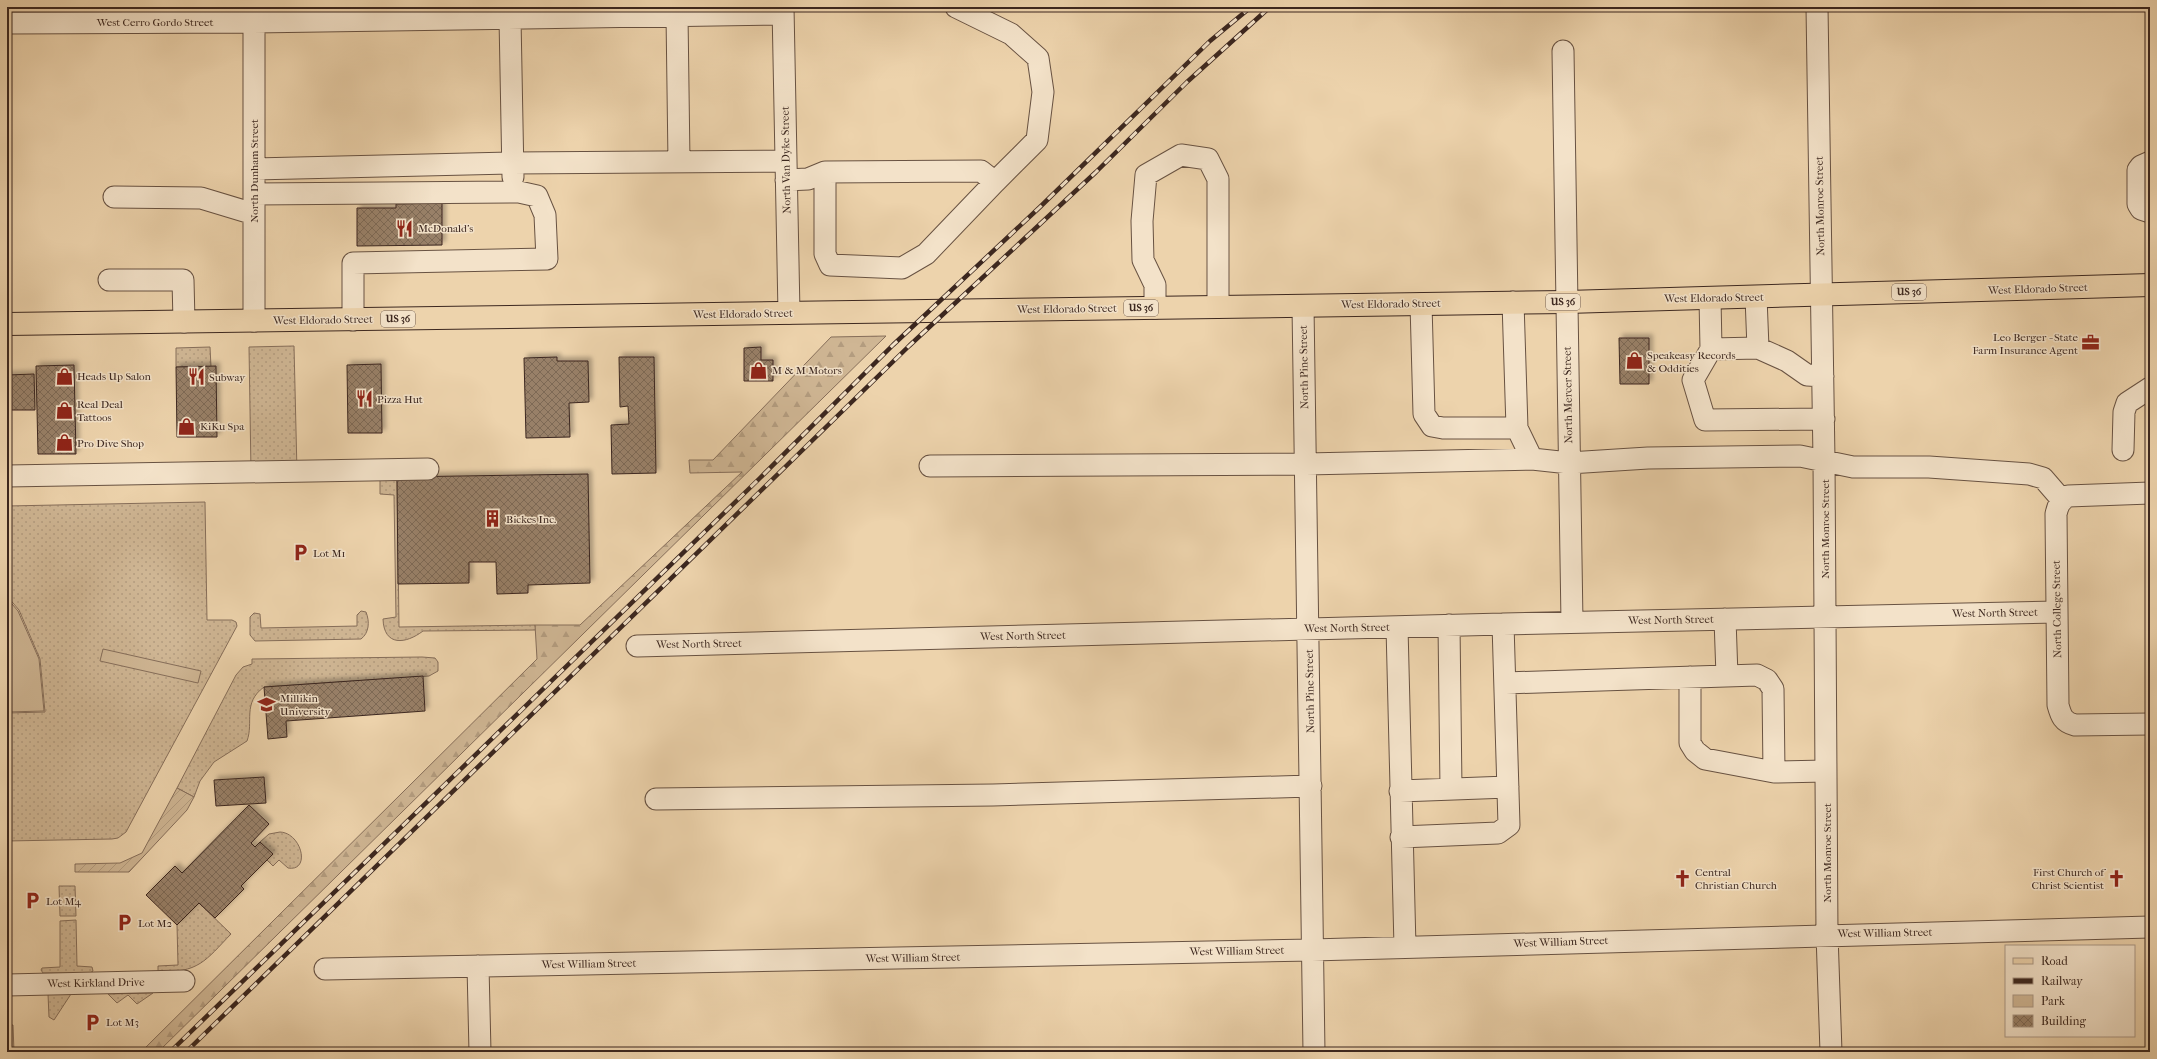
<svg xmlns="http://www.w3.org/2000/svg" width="2157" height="1059" font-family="'IM FELL French Canon',serif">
<defs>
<pattern id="grass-dots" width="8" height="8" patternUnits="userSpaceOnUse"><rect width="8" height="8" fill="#cfb694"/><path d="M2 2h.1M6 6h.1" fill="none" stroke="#b39c7f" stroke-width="1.8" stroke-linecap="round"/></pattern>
<pattern id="forest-firs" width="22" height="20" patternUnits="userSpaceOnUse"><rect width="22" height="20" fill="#cfb694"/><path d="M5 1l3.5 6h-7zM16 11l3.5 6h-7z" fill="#b39c7f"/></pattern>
<pattern id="garden-furrows" width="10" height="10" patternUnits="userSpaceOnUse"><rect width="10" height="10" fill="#cfb694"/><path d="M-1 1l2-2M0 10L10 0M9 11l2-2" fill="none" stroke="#b39c7f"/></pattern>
<pattern id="building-cross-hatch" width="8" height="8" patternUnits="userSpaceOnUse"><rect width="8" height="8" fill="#988068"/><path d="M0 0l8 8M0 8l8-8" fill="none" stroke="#7d6955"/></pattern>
<filter id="shadow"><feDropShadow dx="3.5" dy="-3.5" stdDeviation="2" flood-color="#0004"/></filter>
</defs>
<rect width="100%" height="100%" fill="#edd3ac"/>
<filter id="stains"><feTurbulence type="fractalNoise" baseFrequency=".005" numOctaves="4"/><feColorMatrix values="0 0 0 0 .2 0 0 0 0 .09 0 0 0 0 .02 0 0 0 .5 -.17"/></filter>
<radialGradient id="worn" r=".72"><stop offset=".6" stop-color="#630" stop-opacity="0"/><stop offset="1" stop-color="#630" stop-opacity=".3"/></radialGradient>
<path fill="url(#grass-dots)" stroke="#866e5a" d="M 294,346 L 297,472 L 251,472 L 249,347 Z
M 210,347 L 211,367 L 176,367 L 176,348 Z
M 380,477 L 397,477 L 399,627 L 535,625 L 536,630 L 423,631 C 406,644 384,647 383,619 L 396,617 L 394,495 L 380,494 Z
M 205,502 L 207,620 L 232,620 L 236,622 L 237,626 L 126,832 L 118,838 L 112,839 L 7,841 L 7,713 L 45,712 L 40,659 L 19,610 L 7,596 L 7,506 Z
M 361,611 L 366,612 C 370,622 369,633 361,639 L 255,641 L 250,635 L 250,617 L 254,613 L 260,614 L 261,628 L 357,626 L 357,615 Z
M 422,657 L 435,658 L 438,662 L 438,671 L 429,676 L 264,687 C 242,703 254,722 247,741 L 214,762 L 200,781 L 194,797 L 177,788 L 236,675 L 243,667 L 252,664 L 252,659 Z
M 280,832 C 302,833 311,872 288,868 L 279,860 L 273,866 L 267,860 L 272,854 L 260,842 L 269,834 Z
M 59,886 L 75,886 L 76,916 L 60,916 Z
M 199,903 L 231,934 C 206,960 198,974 158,971 L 158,966 L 178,965 L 177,925 Z
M 76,920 L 77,966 L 92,967 L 93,971 L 90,973 L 43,973 L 41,970 L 42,968 L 60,967 L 60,921 Z
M 153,993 L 137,1004 L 128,995 L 117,1003 L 108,994 Z
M 48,994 L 71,994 L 54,1020 L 49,1017 Z
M 7,1025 L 13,1025 L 14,1052 L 7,1052 Z"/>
<path fill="url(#forest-firs)" stroke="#866e5a" d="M 886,336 L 158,1052 L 141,1052 L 537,659 L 535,625 L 580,625 L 742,472 L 690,473 L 689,460 L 713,460 L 831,337 Z"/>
<path fill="#cfb694" stroke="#866e5a" d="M 7,598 L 18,611 L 39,659 L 44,711 L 7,712 Z
M 103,649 L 201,671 L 198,683 L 100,661 Z"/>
<path fill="url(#garden-furrows)" stroke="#866e5a" d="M 177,788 L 194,797 L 187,810 L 129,872 L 75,872 L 75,864 L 120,863 L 142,853 Z"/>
<path fill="url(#building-cross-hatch)" stroke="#3c271f" filter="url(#shadow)" d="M 442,203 L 442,245 L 357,246 L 357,208 L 396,208 L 396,204 Z
M 1619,338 L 1649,338 L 1649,384 L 1620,384 Z
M 761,347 L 761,360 L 773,360 L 773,381 L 744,381 L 744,348 Z
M 557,357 L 557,361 L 588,361 L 589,402 L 569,403 L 570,437 L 526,438 L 524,358 Z
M 619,357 L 654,357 L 656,473 L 612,474 L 611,425 L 629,424 L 628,406 L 620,407 Z
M 381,364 L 382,433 L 348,433 L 347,365 Z
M 74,365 L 76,454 L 38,454 L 36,366 Z
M 216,366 L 217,437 L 177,437 L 176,367 Z
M 34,374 L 35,410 L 7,410 L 7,375 Z
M 588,474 L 590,583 L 528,585 L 528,593 L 497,594 L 496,562 L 469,562 L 469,583 L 398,584 L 397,477 Z
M 423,676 L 425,711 L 286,721 L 287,737 L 268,739 L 264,687 Z
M 264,777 L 266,803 L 216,806 L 214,780 Z
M 249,805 L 269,824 L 251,843 L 255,847 L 260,842 L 273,854 L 241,886 L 244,889 L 215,918 L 199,903 L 177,925 L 146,895 L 175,866 L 182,873 Z"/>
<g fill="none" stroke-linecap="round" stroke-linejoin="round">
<defs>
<path id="minor" d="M 783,7 L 789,313
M 956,7 L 1011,34 L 1038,58 L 1043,92 L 1037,140 L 995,182
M 1817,7 L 1824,460 L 1827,934 L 1831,1052
M 677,15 L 679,162
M 510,18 L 513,177
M 254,22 L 254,321
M 7,23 L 254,22 L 783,14
M 1563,51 L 1572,622
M 2150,162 L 2141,166 L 2138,170 L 2138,204 L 2141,209 L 2150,212
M 254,169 L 512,163 L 786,161
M 786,180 L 808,179 L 825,172 L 981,171 L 995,182 L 926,254 L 902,268 L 830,265 L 825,254 L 825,172
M 254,194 L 519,192 L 537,196 L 545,215 L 547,259 L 353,263 L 353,320
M 114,197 L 201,198 L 254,214
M 109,280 L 183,280 L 184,322
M 1710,298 L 1711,349 L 1758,348 L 1756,297
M 1513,302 L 1517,428
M 1421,304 L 1424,414 L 1432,426 L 1443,428 L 1517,428 L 1532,459 L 1569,463 L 1648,458 L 1800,456 L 1853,467 L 1929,467 L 2029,474 L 2043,478 L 2062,500
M 1303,306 L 1314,1052
M 1155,308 L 1155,285 L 1143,260 L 1142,221 L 1146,175 L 1181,155 L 1208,159 L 1218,179 L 1218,307
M 1758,348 L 1787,361 L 1807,375 L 1823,376
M 1711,349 L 1693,380 L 1705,420 L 1824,419
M 2123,450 L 2124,412 L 2127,403 L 2150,388
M 930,466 L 1306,464 L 1532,459
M 7,476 L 428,469
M 2150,493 L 2068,496 C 2060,501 2058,505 2056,514 L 2058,705 C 2061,716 2063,722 2075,725 L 2150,724
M 1725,619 L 1727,676
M 1449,625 L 1451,789
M 1397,627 L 1405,947
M 637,646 L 1503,624 L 2057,612
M 1690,677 L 1690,743 L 1695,751 L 1705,759 L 1774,772
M 1506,683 L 1757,675 L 1767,680 L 1773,689 L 1774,772 L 1826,771
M 1400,791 L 1508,787
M 656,799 L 993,795 L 1311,786
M 1401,837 L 1498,833 L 1509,825 L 1503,624
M 478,966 L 480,1052
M 325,969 L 1312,950 L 2150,927
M 7,985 L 184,981"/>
<path id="major" d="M 7,324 L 1567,302 L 2150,285"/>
</defs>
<use href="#minor" stroke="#685242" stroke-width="23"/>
<use href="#major" stroke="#3c271f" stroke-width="24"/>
<use href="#minor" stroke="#f3e2c9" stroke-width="21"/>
<use href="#major" stroke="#edd3ac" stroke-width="22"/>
<defs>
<path id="rail" d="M 170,1052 L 760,478 L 893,345 L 1040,207 L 1210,41 L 1251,7
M 186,1052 L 909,346 L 1096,172 L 1187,82 L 1270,7"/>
</defs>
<use href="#rail" stroke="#3c271f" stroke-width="4.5"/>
<use href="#rail" stroke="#f3e2c9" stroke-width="3" stroke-dasharray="9" stroke-linecap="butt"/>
</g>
<defs>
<symbol id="restaurant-bare" viewBox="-9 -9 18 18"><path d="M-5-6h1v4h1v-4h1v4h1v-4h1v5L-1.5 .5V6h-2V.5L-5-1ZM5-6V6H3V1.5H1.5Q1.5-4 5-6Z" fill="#8f2418" stroke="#f3e2c9" stroke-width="2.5" paint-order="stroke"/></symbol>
<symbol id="office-bare" viewBox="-9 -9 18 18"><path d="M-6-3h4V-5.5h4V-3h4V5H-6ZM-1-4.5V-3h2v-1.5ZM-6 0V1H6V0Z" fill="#8f2418" stroke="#f3e2c9" stroke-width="2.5" paint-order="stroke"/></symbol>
<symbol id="shop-bare" viewBox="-9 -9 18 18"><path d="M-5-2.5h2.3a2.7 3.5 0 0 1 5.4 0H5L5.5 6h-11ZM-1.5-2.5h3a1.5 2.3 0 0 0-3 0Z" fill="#8f2418" stroke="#f3e2c9" stroke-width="2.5" paint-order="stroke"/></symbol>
<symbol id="building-bare" viewBox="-9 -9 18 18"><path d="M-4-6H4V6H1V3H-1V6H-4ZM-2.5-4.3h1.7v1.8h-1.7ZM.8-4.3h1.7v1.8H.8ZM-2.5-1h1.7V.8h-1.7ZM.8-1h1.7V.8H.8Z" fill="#8f2418" stroke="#f3e2c9" stroke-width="2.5" paint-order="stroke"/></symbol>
<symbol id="parking-bare" viewBox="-9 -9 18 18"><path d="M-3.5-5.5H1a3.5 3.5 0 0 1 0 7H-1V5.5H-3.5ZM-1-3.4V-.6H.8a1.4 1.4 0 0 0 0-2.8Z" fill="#8f2418" stroke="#f3e2c9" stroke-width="2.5" paint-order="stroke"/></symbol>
<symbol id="university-bare" viewBox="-9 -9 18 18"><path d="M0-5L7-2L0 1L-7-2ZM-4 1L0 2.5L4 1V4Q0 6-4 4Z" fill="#8f2418" stroke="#f3e2c9" stroke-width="2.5" paint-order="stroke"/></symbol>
<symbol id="church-bare" viewBox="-9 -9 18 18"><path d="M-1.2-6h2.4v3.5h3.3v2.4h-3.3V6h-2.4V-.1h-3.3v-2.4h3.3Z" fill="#8f2418" stroke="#f3e2c9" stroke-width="2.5" paint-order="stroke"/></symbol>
</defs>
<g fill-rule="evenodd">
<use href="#restaurant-bare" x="392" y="216" width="25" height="25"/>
<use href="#office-bare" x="2078" y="330" width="25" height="25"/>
<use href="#shop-bare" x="1622" y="348" width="25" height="25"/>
<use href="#shop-bare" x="746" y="358" width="25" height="25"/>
<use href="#shop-bare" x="52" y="364" width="25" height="25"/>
<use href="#restaurant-bare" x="184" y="364" width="25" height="25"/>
<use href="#restaurant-bare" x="352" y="386" width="25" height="25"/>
<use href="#shop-bare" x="52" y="398" width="25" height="25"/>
<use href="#shop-bare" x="174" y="414" width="25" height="25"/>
<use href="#shop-bare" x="52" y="430" width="25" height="25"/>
<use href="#building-bare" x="480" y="506" width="25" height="25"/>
<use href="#parking-bare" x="288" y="540" width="25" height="25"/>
<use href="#university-bare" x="254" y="692" width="25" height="25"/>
<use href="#church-bare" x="1670" y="866" width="25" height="25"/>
<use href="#church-bare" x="2104" y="866" width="25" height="25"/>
<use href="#parking-bare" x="20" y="888" width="25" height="25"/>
<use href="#parking-bare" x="112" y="910" width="25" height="25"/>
<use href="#parking-bare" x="80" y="1010" width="25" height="25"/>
</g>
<g text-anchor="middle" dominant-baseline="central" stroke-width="3" stroke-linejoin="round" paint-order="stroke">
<g fill="#f3e2c9" stroke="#735f52" stroke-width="1">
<rect x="1892" y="284" width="34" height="16" rx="3"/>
<rect x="1546" y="294" width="34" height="16" rx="3"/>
<rect x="1124" y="300" width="34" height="16" rx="3"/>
<rect x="381" y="311" width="34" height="16" rx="3"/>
</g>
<g font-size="10" font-weight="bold" fill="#3c271f">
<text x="1909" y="292">US 36</text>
<text x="1563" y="302">US 36</text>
<text x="1141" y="308">US 36</text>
<text x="398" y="319">US 36</text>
</g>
<g font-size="11" fill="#3c271f" stroke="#f3e2c9">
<text x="155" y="22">West Cerro Gordo Street</text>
<text transform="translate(786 160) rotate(-91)">North Van Dyke Street</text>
<text transform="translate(254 171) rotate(-90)">North Dunham Street</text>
<text transform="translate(1820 206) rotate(-91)">North Monroe Street</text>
<text transform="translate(2038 289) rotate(-2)">West Eldorado Street</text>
<text transform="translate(1714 298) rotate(-1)">West Eldorado Street</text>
<text transform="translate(1391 304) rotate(-1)">West Eldorado Street</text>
<text transform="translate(1067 309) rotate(-1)">West Eldorado Street</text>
<text transform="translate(743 314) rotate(-1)">West Eldorado Street</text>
<text transform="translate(323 320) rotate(-1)">West Eldorado Street</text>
<text transform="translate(1304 367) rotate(-91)">North Pine Street</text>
<text transform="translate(1568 395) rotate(-91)">North Mercer Street</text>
<text transform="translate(1825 529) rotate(-90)">North Monroe Street</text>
<text transform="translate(2057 609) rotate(-91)">North College Street</text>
<text transform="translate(1995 613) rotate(-1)">West North Street</text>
<text transform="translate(1671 620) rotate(-1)">West North Street</text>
<text transform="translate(1347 628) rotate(-1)">West North Street</text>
<text transform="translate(1023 636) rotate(-1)">West North Street</text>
<text transform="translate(699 644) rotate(-1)">West North Street</text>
<text transform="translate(1310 691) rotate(-91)">North Pine Street</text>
<text transform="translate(1827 853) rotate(-90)">North Monroe Street</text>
<text transform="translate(1885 933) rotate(-1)">West William Street</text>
<text transform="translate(1561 942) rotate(-2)">West William Street</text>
<text transform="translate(1237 951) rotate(-1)">West William Street</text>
<text transform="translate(913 958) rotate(-1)">West William Street</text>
<text transform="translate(589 964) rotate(-1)">West William Street</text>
<text transform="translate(96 983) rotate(-1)">West Kirkland Drive</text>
</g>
<g font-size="11" fill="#3c271f" stroke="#f3e2c9" text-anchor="start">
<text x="418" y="228">McDonald's</text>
<text x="2078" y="337" text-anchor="end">Leo Berger - State<tspan x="2078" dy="13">Farm Insurance Agent</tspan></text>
<text x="1647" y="355">Speakeasy Records<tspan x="1647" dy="13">&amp; Oddities</tspan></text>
<text x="772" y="370">M &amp; M Motors</text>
<text x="77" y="376">Heads Up Salon</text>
<text x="209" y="377">Subway</text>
<text x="377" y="399">Pizza Hut</text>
<text x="77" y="404">Real Deal<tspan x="77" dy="13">Tattoos</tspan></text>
<text x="200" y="426">KiKu Spa</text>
<text x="77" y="443">Pro Dive Shop</text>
<text x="506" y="519">Bickes Inc.</text>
<text x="313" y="553">Lot M1</text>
<text x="280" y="698">Millikin<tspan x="280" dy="13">University</tspan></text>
<text x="1695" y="872">Central<tspan x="1695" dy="13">Christian Church</tspan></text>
<text x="2104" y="872" text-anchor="end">First Church of<tspan x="2104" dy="13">Christ Scientist</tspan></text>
<text x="46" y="901">Lot M4</text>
<text x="138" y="923">Lot M2</text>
<text x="106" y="1022">Lot M3</text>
</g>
</g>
<rect width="2157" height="1059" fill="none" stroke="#edd3ac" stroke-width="24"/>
<rect x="8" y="8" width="2141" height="1043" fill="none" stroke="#3c271f" stroke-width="2"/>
<rect x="12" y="12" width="2133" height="1035" fill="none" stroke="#3c271f"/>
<rect x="2005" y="945" width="130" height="92" fill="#f3e2c9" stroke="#aa9785"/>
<rect x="2013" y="958" width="20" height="6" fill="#edd3ac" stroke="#aa9785"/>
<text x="2041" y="965" font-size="12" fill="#3c271f">Road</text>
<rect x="2013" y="978" width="20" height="6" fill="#3c271f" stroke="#aa9785"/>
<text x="2041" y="985" font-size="12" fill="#3c271f">Railway</text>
<rect x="2013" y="995" width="20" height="12" fill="#cfb694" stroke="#aa9785"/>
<text x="2041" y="1005" font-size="12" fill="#3c271f">Park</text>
<rect x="2013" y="1015" width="20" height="12" fill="url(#building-cross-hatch)" stroke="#aa9785"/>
<text x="2041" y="1025" font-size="12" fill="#3c271f">Building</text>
<rect width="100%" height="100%" filter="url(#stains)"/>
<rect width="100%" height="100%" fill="url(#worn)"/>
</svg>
